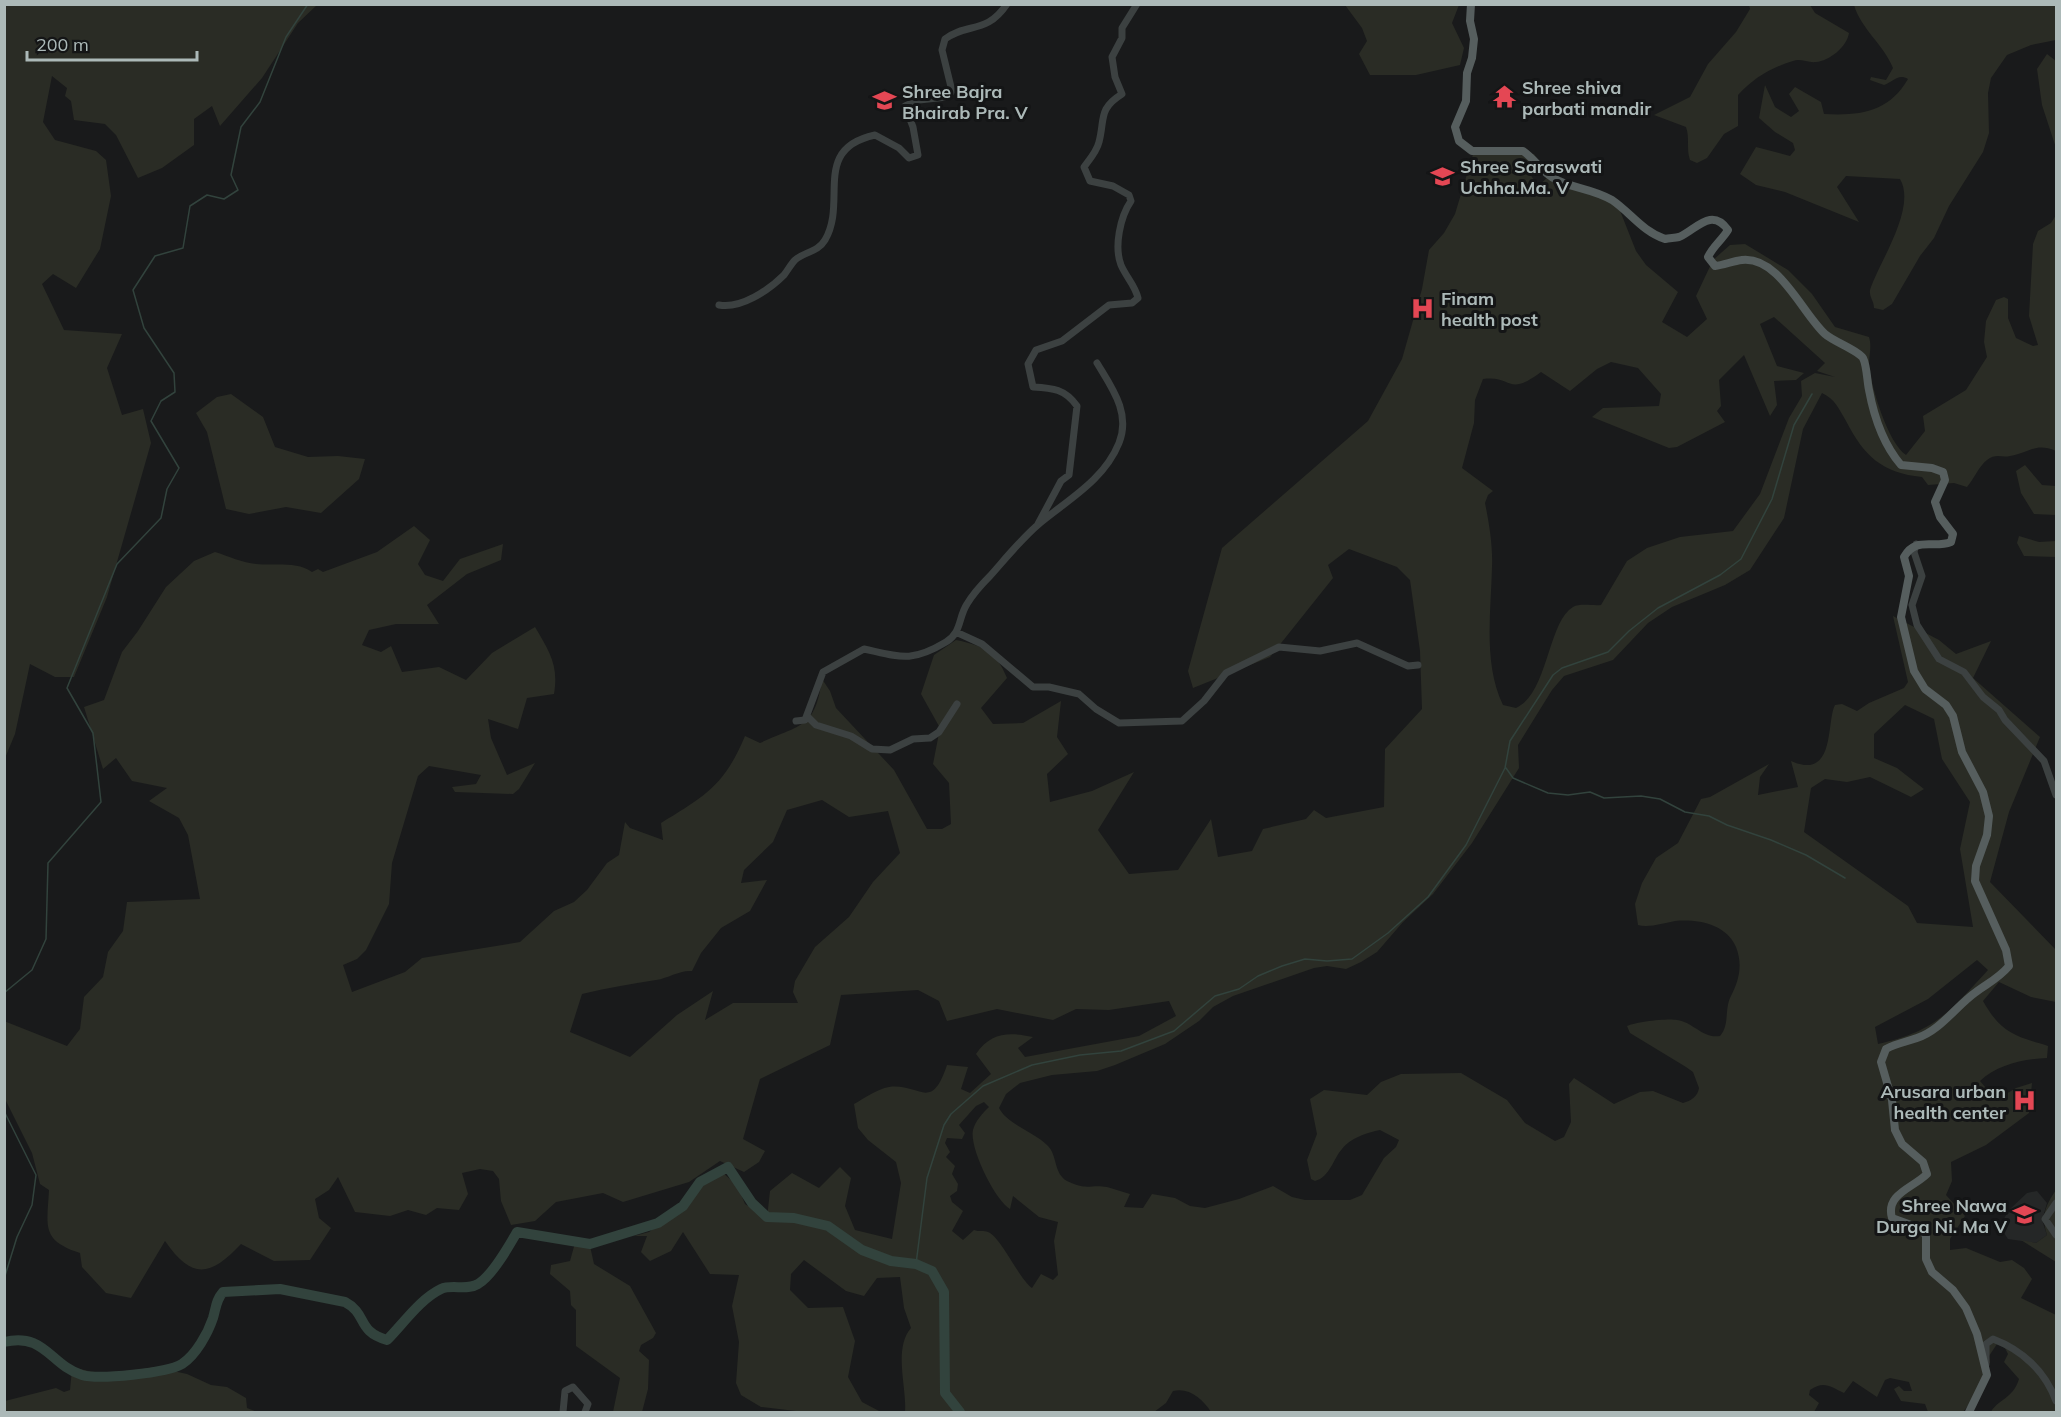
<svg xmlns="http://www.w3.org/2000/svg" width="2061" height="1417" font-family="Mulish,sans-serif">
<rect width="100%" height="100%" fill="#191a1b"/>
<path fill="#252727" d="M 2037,1191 L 2047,1203 L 2042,1220 L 2047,1235 L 2036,1243 L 2008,1239 L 2004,1233 L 2002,1222 L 2009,1210 L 2027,1193 Z"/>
<path fill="#2a2c25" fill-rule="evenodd" d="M 5,4 L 317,5 L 298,23 L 262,78 L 220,126 L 212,106 L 194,119 L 194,145 L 162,168 L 138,178 L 116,135 L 105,124 L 74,120 L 71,101 L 65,96 L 67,88 L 52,76 L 43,122 L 55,140 L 96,151 L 106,160 L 111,196 L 100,249 L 76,288 L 53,274 L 42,284 L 64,330 L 122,334 L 107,368 L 122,415 L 143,409 L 151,443 L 107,597 L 74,677 L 55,677 L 30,664 L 15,734 L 5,758 Z
M 1345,5 L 1459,5 L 1452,23 L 1464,48 L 1460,65 L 1416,75 L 1370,75 L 1359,54 L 1367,41 L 1362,28 Z
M 1749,5 L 1810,5 L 1815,13 L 1849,33 C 1847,47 1829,61 1816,62 C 1808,63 1800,58 1793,61 C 1770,68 1754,78 1738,95 L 1738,126 L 1724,134 L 1707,158 L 1697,163 L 1690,160 C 1686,149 1690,138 1686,127 L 1654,115 L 1690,97 L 1708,64 L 1736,32 L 1750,9 Z
M 1854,5 L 2056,5 L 2056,40 L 2031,45 L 2007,55 L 1991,78 L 1988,93 L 1989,133 L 1983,152 L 1949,206 L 1934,238 L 1920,256 L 1892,304 L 1883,310 L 1874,308 C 1874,301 1869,297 1870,290 C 1879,262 1917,208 1900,179 L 1846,176 L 1837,187 L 1859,222 L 1785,192 L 1756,185 L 1740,174 L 1756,147 L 1790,156 L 1795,150 L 1793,143 L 1775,132 L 1759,118 L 1765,85 L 1775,107 L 1791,117 L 1799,111 L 1789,94 L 1795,87 L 1821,102 L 1824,114 C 1860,116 1889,112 1908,79 C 1898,73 1893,82 1884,85 L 1870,80 L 1871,77 L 1886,80 L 1893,68 C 1884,45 1861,29 1854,5 Z
M 2047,54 L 2056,61 L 2056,148 L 2042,105 L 2037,69 Z
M 1474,151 L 1534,154 L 1540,164 L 1530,174 L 1538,186 L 1548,177 L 1617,203 L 1636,251 L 1646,265 L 1678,292 L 1662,322 L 1687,337 L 1707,319 L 1696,296 L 1713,260 L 1730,245 L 1745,244 L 1788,270 L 1812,294 L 1835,327 L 1869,337 C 1872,347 1869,355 1869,365 C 1871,387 1888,443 1906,455 L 1925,431 L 1923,416 L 1966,390 L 1987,357 L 1984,342 L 1986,321 L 1996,300 L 2004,297 L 2008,299 L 2008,318 L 2016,338 L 2033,346 L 2038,345 L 2029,316 L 2033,244 L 2038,231 L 2051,223 L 2056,215 L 2056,451 C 2035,442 2030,453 2010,456 C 2001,458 1996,453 1987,460 C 1979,466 1974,479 1967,487 L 1954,483 L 1928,485 L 1922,477 C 1882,473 1864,456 1846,421 C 1839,409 1835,399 1822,393 L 1803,429 L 1784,518 L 1750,570 L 1725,585 L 1672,607 L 1648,623 L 1613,660 L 1564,676 L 1552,690 L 1518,745 L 1519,768 L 1472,843 L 1433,894 L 1403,922 L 1377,952 L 1361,962 L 1346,969 L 1327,966 L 1314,968 L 1233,996 L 1213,1007 L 1199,1021 L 1165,1044 L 1115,1065 L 1097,1071 L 1052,1075 L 1020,1083 L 1006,1094 L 999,1108 C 1007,1124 1034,1132 1047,1145 C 1058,1155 1053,1173 1067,1181 C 1087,1191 1090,1184 1107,1187 C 1115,1189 1122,1192 1130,1194 L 1124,1207 L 1143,1208 L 1152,1194 L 1175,1198 L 1190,1206 L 1205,1208 L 1239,1199 L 1273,1186 L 1292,1197 L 1305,1200 L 1350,1200 L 1362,1195 L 1384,1158 L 1396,1147 L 1399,1140 L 1380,1130 C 1368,1132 1349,1139 1342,1149 C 1333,1159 1330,1177 1315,1181 L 1311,1179 L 1307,1160 L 1317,1134 L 1310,1099 L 1324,1090 L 1367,1095 L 1381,1082 L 1401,1074 L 1461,1073 L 1507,1100 L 1525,1123 L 1555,1141 L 1564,1137 L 1571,1122 L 1569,1084 L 1574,1078 L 1614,1104 L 1640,1092 L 1653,1091 L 1683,1103 C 1691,1101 1698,1096 1699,1088 L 1693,1072 L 1686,1067 L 1630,1033 L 1627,1026 C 1635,1022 1668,1018 1677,1020 C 1693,1022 1703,1039 1720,1036 C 1730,1025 1724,1009 1731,996 C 1739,980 1743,965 1736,947 C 1726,924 1698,919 1675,921 C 1664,923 1649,928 1638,925 L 1635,904 L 1642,883 L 1656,858 L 1678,843 L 1701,799 L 1710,797 L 1769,764 L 1760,777 L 1758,795 L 1798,787 L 1791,761 C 1836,781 1826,722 1835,705 L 1842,704 L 1857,711 L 1869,703 L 1904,688 L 1908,682 L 1893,616 L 1939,640 L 1956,654 L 1991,641 L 1973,678 L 2040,737 L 2009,812 L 1990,882 L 2056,950 L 2056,1002 L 2031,997 L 1999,982 L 1983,1001 C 2001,1033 2015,1036 2048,1046 L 2047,1058 C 2023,1059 1997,1065 1980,1081 L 1996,1100 L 2016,1088 L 2032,1083 L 2029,1113 L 1986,1145 L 1951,1162 L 1952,1181 L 1946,1195 L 1965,1216 L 1950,1239 L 1950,1250 L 1966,1248 L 2000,1262 L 2012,1260 L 2024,1268 L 2032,1279 L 2021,1298 L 2056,1315 L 2056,1412 L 1991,1412 C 1997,1400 2013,1399 2019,1379 L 2004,1362 L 2008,1354 L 2005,1348 L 1997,1344 L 1989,1356 L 1990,1363 L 1981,1363 C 1988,1384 1976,1396 1963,1412 L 1928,1412 L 1925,1404 L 1901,1401 L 1894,1389 L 1899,1386 L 1904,1391 L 1912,1391 L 1909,1382 L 1890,1378 L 1885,1380 L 1877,1397 L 1853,1381 L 1844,1393 C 1831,1387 1824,1380 1810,1390 L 1809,1395 L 1819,1403 L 1814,1412 L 1211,1412 C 1203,1399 1189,1387 1173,1391 L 1166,1403 L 1154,1412 L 905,1412 C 907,1387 893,1349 911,1328 L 904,1308 L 900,1277 L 877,1278 L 864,1296 L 846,1291 L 804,1260 L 791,1274 L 790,1290 L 808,1308 L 843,1307 L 855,1341 L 848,1377 L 862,1402 L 881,1412 L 804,1412 L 761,1407 L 741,1395 L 736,1383 L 739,1342 L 732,1306 L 739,1275 L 710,1274 L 683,1232 L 671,1251 L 650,1261 L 641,1252 L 647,1236 L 634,1236 L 649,1232 L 683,1206 L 701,1183 L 723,1173 L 737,1185 L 745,1204 L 767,1218 L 770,1191 L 792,1173 L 819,1188 L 840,1167 L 851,1178 L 845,1206 L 855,1230 L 892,1239 L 901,1183 L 896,1162 L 868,1140 L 858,1128 L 854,1104 C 865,1098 877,1089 889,1087 C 920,1083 931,1113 947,1065 L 968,1067 L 961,1089 L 970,1093 L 991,1074 L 976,1054 C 991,1032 1009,1032 1033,1037 L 1018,1048 L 1025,1057 L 1139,1036 L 1176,1016 L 1169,1001 L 1109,1010 L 1076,1009 L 1053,1020 L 997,1009 L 947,1021 L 939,1001 L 918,990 L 841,995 L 830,1045 L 760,1079 L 743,1139 L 765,1151 L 759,1162 L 744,1172 L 720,1161 L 689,1182 L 623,1202 L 603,1193 L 556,1202 L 535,1221 L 511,1225 L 501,1201 L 499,1179 L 493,1171 L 480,1169 L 462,1173 L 468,1194 L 459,1210 L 437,1208 L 426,1215 L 408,1210 L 390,1216 L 355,1212 L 338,1177 L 329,1190 L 315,1199 L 319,1218 L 331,1228 L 310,1260 L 274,1261 L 241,1244 C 210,1277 192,1280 165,1241 L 131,1298 L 106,1293 L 82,1267 L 80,1253 C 41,1240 47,1227 49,1190 L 40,1184 L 32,1153 L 5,1099 L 4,1021 L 67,1046 L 80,1029 L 84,997 L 103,977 L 108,952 L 123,931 L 127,902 L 200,899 L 188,835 L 179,818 L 149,801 L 167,788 L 132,781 L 116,758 L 103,769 L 84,707 L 104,700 L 122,652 L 138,631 L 166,587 L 194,561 L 215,552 C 228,556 243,563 256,564 C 274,566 297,561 312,572 L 318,569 L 323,572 L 377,552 L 414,526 L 430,540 L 418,564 L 425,575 L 443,581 L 460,559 L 503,544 L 501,560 L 467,574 L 427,605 L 439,624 L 396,624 L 369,630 L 362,645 L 381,652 L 391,646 L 402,672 L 439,667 L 466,680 L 492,653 L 535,627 C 549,651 559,665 554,694 L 527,698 L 518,729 L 488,719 L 491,738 L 507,775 L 535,763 L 519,789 L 513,794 L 455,792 L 452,787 L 476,784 L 481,775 L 429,766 L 418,776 L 392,863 L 389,904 L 366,950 L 357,959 L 343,965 L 352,992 L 405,972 L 422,958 L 520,942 L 554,911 L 574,902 L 587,890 L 607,863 L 619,855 L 625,822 L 630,828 L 663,840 L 661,823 C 705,796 724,786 745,736 L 760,743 C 801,724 815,729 822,679 L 830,691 L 836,708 L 894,770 L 927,829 L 942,829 L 951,824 L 949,783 L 933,764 L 940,728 L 921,694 L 934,655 L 956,640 C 984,646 996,651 1007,678 L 981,708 L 993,724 L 1023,723 L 1061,701 L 1057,737 L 1068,754 L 1047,774 L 1050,802 L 1092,791 L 1134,772 L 1098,830 L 1129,874 L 1178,870 L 1211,819 L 1218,857 L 1252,851 L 1263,829 L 1306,819 L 1314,810 L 1326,818 L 1384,807 L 1385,749 L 1422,709 L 1420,651 L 1410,580 L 1397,567 L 1349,549 L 1328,565 L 1333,578 L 1270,657 L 1193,688 L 1188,671 L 1222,548 L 1368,421 L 1402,359 L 1422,289 L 1429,250 L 1444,233 L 1455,214 ZM 1774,317 L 1825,363 L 1817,371 L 1835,377 L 1815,373 L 1801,381 L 1802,396 L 1789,418 L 1760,494 L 1733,531 L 1680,537 L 1647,548 L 1627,561 L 1601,605 C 1593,606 1580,603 1573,607 C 1548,621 1548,694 1516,708 L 1503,705 C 1483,663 1491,612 1492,567 C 1493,546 1489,523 1485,503 L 1488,495 L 1493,491 L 1462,468 L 1474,423 L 1475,400 L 1483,379 C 1514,375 1506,398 1541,372 L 1570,391 L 1597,369 L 1611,362 L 1638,368 L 1661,394 L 1659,406 L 1603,408 L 1592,417 L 1669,448 L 1677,447 L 1725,422 L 1717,411 L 1721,406 L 1719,380 L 1744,355 L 1770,416 L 1777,405 L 1774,381 L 1796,380 L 1804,373 L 1777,366 L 1760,324 ZM 1905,705 L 1934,719 L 1942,759 L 1970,802 L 1960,849 L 1973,927 L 1917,923 L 1908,906 L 1804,832 L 1811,788 L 1825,779 L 1847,782 L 1870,777 L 1911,797 L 1924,789 L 1897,768 L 1874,758 L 1874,734 ZM 822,800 L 849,817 L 888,811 L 900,853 L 873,882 L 849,917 L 815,947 L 795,981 L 793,992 L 798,1003 L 733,1003 L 705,1020 L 713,991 L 677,1015 L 630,1057 L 570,1032 L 582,994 C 607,988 631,984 656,980 C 669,978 679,970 692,971 L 701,953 L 721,928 L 750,911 L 767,880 L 741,883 L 744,870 L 773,842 L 787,810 ZM 1977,960 L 1988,970 C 1949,1012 1936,1031 1878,1044 L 1875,1027 L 1928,999 ZM 984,1102 L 989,1107 C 983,1113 975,1121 973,1130 C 969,1148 995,1200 1010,1209 L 1013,1196 L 1039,1217 L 1058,1222 L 1054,1241 L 1058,1275 L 1053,1280 L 1041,1274 L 1032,1288 C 1019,1279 1001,1237 988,1232 C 984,1230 979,1232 974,1230 L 963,1240 L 952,1231 L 963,1211 L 952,1202 L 950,1196 L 957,1191 L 958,1184 L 952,1174 L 955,1166 L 946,1157 L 950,1152 L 945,1143 L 947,1138 L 962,1139 L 965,1133 L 959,1125 L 976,1106 Z
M 231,394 L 263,417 L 275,447 L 308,457 L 338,456 L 365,459 L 359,479 L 321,513 L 286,507 L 249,514 L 226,509 L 207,432 L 196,413 L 217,397 Z
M 2025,465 L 2042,485 L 2056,486 L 2056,515 L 2034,514 L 2021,493 L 2016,471 Z
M 2019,536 L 2039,542 L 2056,541 L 2056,557 L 2024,556 L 2017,543 Z
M 2056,1190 L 2056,1262 L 2021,1240 L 2036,1243 L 2047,1235 C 2041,1216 2045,1206 2056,1190 Z
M 575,1243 L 586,1248 L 590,1246 L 594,1264 L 630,1286 L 656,1333 L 653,1338 L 641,1345 L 639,1351 L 649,1360 L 648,1389 L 642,1412 L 613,1412 L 620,1378 L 576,1346 L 576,1310 L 571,1305 L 570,1291 L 550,1274 L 551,1265 L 570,1261 Z
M 155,1367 L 187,1374 L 211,1385 L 227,1387 L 246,1398 L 247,1408 L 257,1412 L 5,1412 L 5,1401 L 56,1388 L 64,1392 L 70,1390 L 72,1369 C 81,1368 88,1372 96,1372 C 116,1373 136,1370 155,1367 Z"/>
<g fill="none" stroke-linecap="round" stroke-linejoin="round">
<path stroke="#32433d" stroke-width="1.5" d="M 1506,768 L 1513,778 L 1548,793 L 1568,795 L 1590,792 L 1604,798 L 1641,796 L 1660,799 L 1685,812 L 1709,816 L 1727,825 L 1771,840 L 1806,855 L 1845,878
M 4,993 L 32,970 L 46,939 L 48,863 L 101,802 L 93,733 L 67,688 L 117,564 L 161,518 L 167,489 L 179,468 L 151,421 L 161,401 L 175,392 L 174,373 L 144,328 L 133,290 L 155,256 L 183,248 L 190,206 L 207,195 L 224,199 L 238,190 L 231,175 L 241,127 L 260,102 L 286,37 L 308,4
M 4,1111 L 36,1175 L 32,1205 L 17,1237 L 4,1279
M 916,1264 L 927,1178 L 944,1125 L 951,1114 L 983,1086 L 1032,1065 L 1080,1055 L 1121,1051 L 1174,1031 L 1215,996 L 1239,989 L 1258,976 L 1282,966 L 1305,959 L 1327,961 L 1352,959 L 1388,933 L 1428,897 L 1466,845 L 1505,768 L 1510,741 L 1553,675 L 1562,668 L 1608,652 L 1629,631 L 1658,608 L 1720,575 L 1741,559 L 1772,499 L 1794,425 L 1812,394"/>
<path stroke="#32433d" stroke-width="10" d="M 4,1342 C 45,1332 50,1365 82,1375 C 99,1380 167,1373 182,1364 C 196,1355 208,1333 213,1318 C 216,1308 216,1300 223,1292 L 280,1289 L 345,1302 C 368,1314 356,1331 387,1340 C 403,1324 420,1299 441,1289 C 452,1284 467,1291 478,1284 C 492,1276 509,1246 517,1232 L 590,1244 L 658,1223 L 683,1206 L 700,1182 L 728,1167 L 752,1203 L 767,1217 L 794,1218 L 828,1226 L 862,1250 L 891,1261 L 916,1264 L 932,1271 L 944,1292 L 945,1393 L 960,1412"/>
<path stroke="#3c4141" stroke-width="7" d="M 719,305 C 741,309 769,290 784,275 C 788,270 791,264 795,260 C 804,252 818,252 825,240 C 848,201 811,149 875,135 L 899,148 L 909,158 L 918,155 L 913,127 L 905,106 L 919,100 L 947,97 L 952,91 L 942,50 L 945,39 C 968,22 986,35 1007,4
M 1038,524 L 1061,481 L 1069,475 L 1077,406 C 1065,389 1053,388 1033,387 L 1028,364 L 1036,350 L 1062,341 L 1109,305 L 1132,303 L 1138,298 C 1135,285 1126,277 1121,265 C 1114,247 1120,217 1131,201 L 1129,195 L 1113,186 L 1090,181 L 1084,167 C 1090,159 1097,151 1099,142 C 1105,119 1098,109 1122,94 L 1115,77 L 1112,57 L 1122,38 L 1122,28 L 1137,4
M 1916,544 L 1914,552 L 1922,576 L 1912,605 L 1917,625 L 1939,659 L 1964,672 L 1983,697 L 1999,710 L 2005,720 L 2044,761 L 2056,795
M 958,633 L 982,644 L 1033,687 L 1049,687 L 1079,694 L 1096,709 L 1119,723 L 1182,721 L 1204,701 L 1226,673 L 1279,647 L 1320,651 L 1357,643 L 1408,666 L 1418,665
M 807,716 L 816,725 L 851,736 L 872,749 L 890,750 L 913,739 L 930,738 L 939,732 L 957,704
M 796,721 L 805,720 L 823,672 L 864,649 C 900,657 911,663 946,642 C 962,632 958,618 967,604 C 973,594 982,584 990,576 C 1006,558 1022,538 1040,523 C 1069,499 1104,480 1119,443 C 1131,413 1112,388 1097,363
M 2056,1203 L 2045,1219 L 2056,1235
M 1986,1364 L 1986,1344 L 1993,1339 C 2022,1350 2045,1371 2056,1401
M 563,1412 L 565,1391 L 573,1387 L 588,1404 L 585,1412"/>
<path stroke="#565e5e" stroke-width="8" d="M 1471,4 L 1470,21 L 1474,39 L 1472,58 L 1467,73 L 1466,101 L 1455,127 L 1459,141 L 1472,151 L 1523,151 C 1536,160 1544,175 1559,181 C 1577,189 1593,189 1612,200 C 1631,213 1642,231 1665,239 C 1669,238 1675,238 1679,237 C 1695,231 1711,206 1728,230 C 1722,240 1713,246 1708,257 L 1715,266 C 1724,265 1733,261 1742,260 C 1779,256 1802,313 1825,334 C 1834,342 1858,350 1863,358 C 1867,366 1867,381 1869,390 C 1874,417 1883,444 1901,465 L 1932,468 L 1943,472 L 1945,480 L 1935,502 L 1940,517 L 1953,534 L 1951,542 C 1933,549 1916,536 1904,557 L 1909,576 L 1901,617 L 1914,671 L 1925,689 L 1946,705 L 1953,716 L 1962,752 L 1983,792 L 1989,816 L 1987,835 L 1976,866 L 1975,881 L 2006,950 L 2009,966 C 1999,978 1988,983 1976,992 C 1956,1006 1941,1030 1917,1038 C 1906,1042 1897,1043 1886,1049 L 1881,1062 L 1892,1100 L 1895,1130 L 1902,1144 L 1923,1162 L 1927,1174 C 1913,1188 1885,1194 1892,1218 L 1922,1229 L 1926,1236 L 1926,1259 L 1932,1272 L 1953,1290 L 1966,1308 L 1977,1334 L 1987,1375 L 1969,1412"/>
</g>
<defs>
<symbol id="temple-bare" viewBox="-9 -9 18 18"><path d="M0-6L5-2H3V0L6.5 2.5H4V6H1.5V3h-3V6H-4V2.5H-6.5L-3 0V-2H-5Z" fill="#e44754" stroke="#141516" stroke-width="2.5" paint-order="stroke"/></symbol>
<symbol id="school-bare" viewBox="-9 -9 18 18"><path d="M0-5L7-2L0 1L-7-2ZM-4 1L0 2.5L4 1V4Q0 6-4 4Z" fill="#e44754" stroke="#141516" stroke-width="2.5" paint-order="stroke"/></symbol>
<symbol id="hospital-bare" viewBox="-9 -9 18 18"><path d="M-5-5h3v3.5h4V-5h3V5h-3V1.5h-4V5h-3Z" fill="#e44754" stroke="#141516" stroke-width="2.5" paint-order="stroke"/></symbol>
</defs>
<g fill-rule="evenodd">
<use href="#temple-bare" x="1488" y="80" width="33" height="33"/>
<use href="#school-bare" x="868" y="84" width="33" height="33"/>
<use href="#school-bare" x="1426" y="160" width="33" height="33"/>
<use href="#hospital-bare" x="1406" y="292" width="33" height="33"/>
<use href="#hospital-bare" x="2008" y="1084" width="33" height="33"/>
<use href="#school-bare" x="2008" y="1198" width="33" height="33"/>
</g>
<g text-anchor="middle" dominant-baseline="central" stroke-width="6" stroke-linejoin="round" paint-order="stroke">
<g font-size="18" font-weight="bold" fill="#acb9b8" stroke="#141516" text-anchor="start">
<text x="1522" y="87">Shree shiva<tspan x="1522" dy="21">parbati mandir</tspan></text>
<text x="902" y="91">Shree Bajra<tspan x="902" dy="21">Bhairab Pra. V</tspan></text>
<text x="1460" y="166">Shree Saraswati<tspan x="1460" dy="21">Uchha.Ma. V</tspan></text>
<text x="1441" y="298">Finam<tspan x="1441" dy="21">health post</tspan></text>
<text x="2006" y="1091" text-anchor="end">Arusara urban<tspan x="2006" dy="21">health center</tspan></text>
<text x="2007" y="1205" text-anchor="end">Shree Nawa<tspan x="2007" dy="21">Durga Ni. Ma V</tspan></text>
</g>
</g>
<rect width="2061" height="1417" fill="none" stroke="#acb9b8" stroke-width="12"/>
<path d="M27 51v9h170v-9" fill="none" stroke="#acb9b8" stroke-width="3"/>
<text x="36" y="51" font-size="18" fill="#acb9b8" stroke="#141516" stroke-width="4.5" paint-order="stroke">200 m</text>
</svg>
